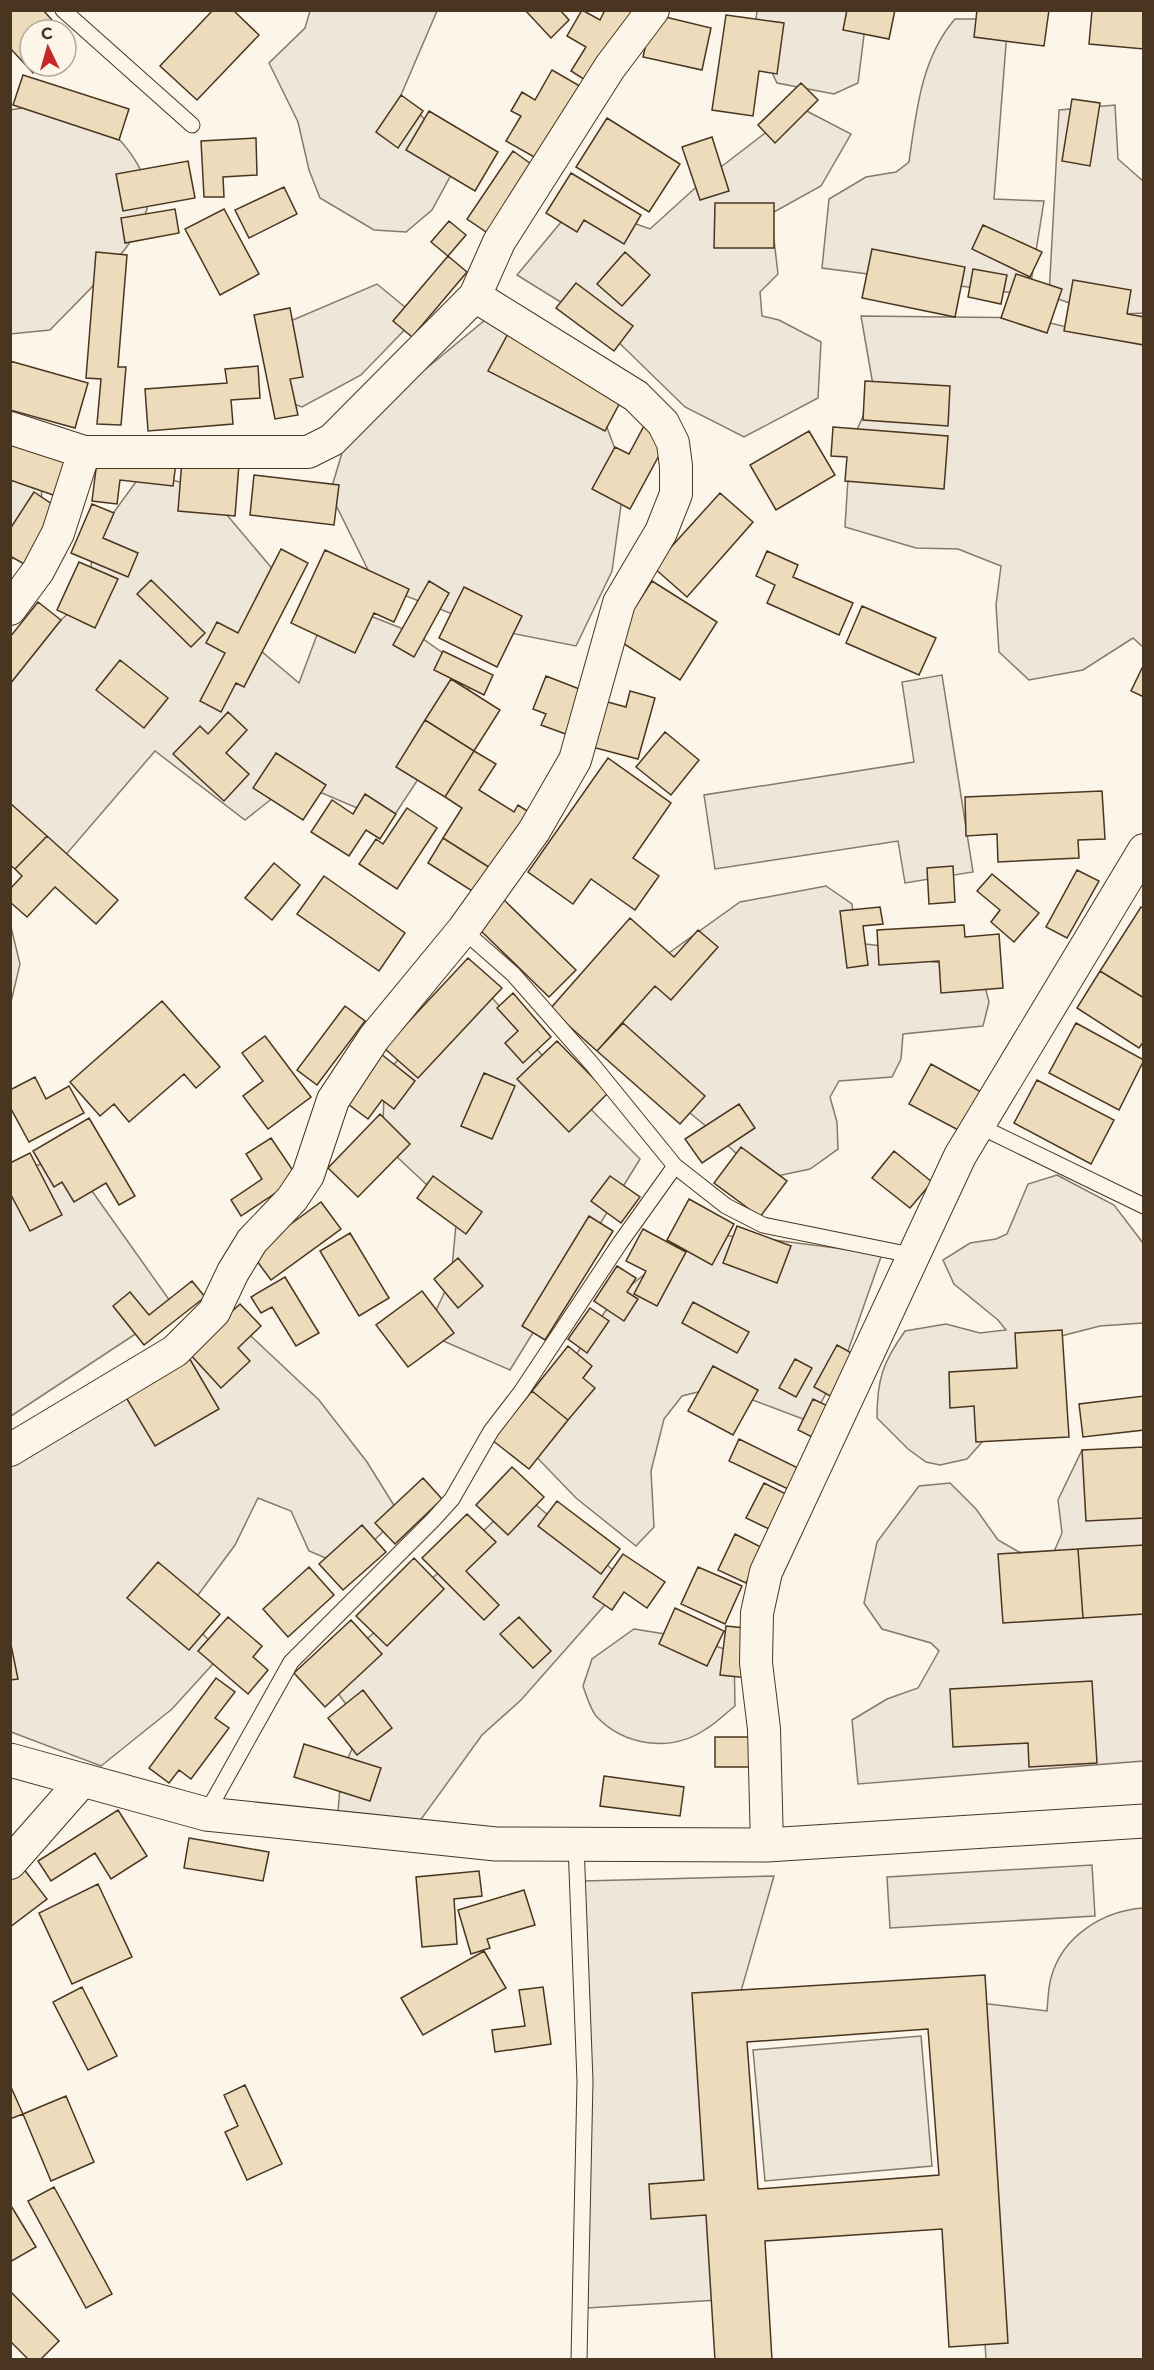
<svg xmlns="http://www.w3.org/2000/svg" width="1154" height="2370" font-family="Montserrat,sans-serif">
<rect width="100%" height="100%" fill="#fbf6e9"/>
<path fill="#ede6d9" stroke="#887966" stroke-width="1.5" d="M 310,11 L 437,11 L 401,95 L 440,135 L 458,162 L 432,210 L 406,232 L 374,230 L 320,198 L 309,170 L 298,122 L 269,63 L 305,28 Z
M 757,11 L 867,11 L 858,83 L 834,94 L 777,83 L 754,34 Z
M 955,19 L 1008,19 L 994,199 L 1044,201 L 1029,295 L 822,268 L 829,199 L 866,177 L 896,172 L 909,162 C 916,113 921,58 955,19 Z
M 56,103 C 72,110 93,116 106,127 C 127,144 155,181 147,209 C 135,250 80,298 50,330 L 10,334 L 10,110 Z
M 1115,105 L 1118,159 L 1143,181 L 1143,313 L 1105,315 L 1049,296 L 1059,110 Z
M 799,107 L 851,134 L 821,186 L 763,218 L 774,240 L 778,274 L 760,292 L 762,316 L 779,320 L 821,342 L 818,398 L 744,437 L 685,407 L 606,330 L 517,275 L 577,203 L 650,229 L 704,180 Z
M 377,284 L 417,317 L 361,375 L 302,407 L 280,399 L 274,328 Z
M 490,316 L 599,406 L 625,476 L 612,571 L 576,646 L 491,629 L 375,584 L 330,493 L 348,433 Z
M 861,316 L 1029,318 L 1143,345 L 1143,647 L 1133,638 L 1083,670 L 1029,680 L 999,652 L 996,605 L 1001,566 L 958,549 L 916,548 L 845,527 L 850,446 L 874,391 Z
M 11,456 L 42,470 L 41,526 L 11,560 Z
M 143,472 L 205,489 L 281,579 L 247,639 L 299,683 L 330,600 L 416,634 L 471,673 L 466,706 L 390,822 L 294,781 L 245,820 L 155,751 L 57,865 L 11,820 L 11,671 L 31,648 L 89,594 L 93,541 Z
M 942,675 L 973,872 L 905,883 L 898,841 L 715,869 L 704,795 L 914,762 L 902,682 Z
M 826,886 L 852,904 L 856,943 L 910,949 L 933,962 L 979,964 L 989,1002 L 983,1026 L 903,1034 L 901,1059 L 892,1077 L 839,1081 L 830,1097 L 837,1122 L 838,1149 L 810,1169 L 763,1179 L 718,1136 L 663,1091 L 602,1001 L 740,902 Z
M 11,927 L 20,964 L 11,1002 Z
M 474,977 L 576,1094 L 640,1159 L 510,1370 L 425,1333 L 451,1279 L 457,1213 L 382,1143 L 385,1074 Z
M 70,1160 L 175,1308 L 11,1416 L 11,1169 Z
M 1057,1175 L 1114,1205 L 1143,1243 L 1143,1323 L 1100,1326 L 1042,1341 L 1021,1398 L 967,1459 L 940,1465 L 926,1462 L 908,1449 L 877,1418 C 877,1379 883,1362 905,1331 L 946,1324 L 980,1333 L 1006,1330 L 998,1320 L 954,1284 L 943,1260 L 970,1243 L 996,1239 L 1007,1234 L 1028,1184 Z
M 696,1233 L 774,1240 L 882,1254 L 848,1351 L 811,1422 L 718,1387 L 682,1396 L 664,1419 L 651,1471 L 654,1527 L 636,1546 L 576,1498 L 522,1442 L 591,1331 L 615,1298 Z
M 237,1323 L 319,1400 L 367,1462 L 400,1515 L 347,1567 L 309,1551 L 291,1511 L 258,1498 L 235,1545 L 184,1614 L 222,1654 L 172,1709 L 101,1766 L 11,1732 L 10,1461 Z
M 1082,1450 L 1143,1452 L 1143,1761 L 858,1784 L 852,1720 L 887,1699 L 918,1688 L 939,1651 L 931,1643 L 882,1629 L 864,1603 L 877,1542 L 919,1486 L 950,1483 L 976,1509 L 998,1540 L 1047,1568 L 1062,1533 L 1058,1500 Z
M 523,1494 L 626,1581 L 521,1700 L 482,1735 L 414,1829 L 338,1812 L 341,1774 L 362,1726 L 326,1677 Z
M 634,1629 L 690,1638 L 734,1652 L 735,1706 C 725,1714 716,1723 706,1729 C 671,1753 624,1746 596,1716 C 590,1708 586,1695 583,1686 L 592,1659 Z
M 1092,1865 L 1095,1916 L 890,1928 L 887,1877 Z
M 774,1876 L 735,2012 L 735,2299 L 587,2308 L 584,1881 Z
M 1143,1908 L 1143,2359 L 986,2359 L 964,2001 L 1047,2011 C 1048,2000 1048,1988 1051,1978 C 1062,1936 1103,1911 1143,1908 Z
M 921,2036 L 932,2166 L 765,2181 L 753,2050 Z"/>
<path fill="#ecdcbc" stroke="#4a3520" stroke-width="1.5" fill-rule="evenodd" d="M 10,10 L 43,10 L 61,30 L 30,30 L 30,66 L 40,66 L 33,73 L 10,48 Z
M 213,10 L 233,10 L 259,35 L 197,100 L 160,66 Z
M 525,10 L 560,10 L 569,20 L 551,38 Z
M 582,10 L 600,20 L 605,10 L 638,10 L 593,85 L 571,71 L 586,47 L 567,36 Z
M 847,10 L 895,10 L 889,39 L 843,30 Z
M 977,10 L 1049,10 L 1044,46 L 974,37 Z
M 1092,10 L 1144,10 L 1144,49 L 1089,44 Z
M 653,14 L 711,28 L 702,70 L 643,57 Z
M 726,15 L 784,23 L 777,74 L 759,71 L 753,116 L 712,110 Z
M 552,70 L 585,89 L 543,162 L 506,141 L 521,116 L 511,111 L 522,92 L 535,100 Z
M 23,75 L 129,109 L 119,140 L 13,105 Z
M 801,83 L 818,100 L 775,143 L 758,125 Z
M 401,95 L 423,111 L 398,148 L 376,132 Z
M 1072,99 L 1100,103 L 1090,166 L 1062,161 Z
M 429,111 L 498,152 L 475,191 L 406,150 Z
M 607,118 L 680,164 L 649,212 L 576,167 Z
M 712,137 L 729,191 L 700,200 L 682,147 Z
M 256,138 L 257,175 L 223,177 L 224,197 L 204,197 L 201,141 Z
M 513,151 L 538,169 L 492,236 L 467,219 Z
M 188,161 L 195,198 L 123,211 L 116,174 Z
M 571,173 L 641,215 L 624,244 L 584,220 L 577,232 L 546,213 Z
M 284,187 L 297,214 L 249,238 L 235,210 Z
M 715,203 L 774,203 L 774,248 L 714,248 Z
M 175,209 L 179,233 L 125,243 L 121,218 Z
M 224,209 L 259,274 L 220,295 L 185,229 Z
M 449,221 L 466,235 L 448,256 L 431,242 Z
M 983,225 L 1042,252 L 1030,277 L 972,249 Z
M 872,249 L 965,267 L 955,317 L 862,298 Z
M 96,252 L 127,255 L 118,367 L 126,367 L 121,425 L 97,424 L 101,379 L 86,378 Z
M 625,252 L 650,275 L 622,306 L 597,284 Z
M 448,256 L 467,272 L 412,337 L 393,321 Z
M 973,269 L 1007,275 L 1001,304 L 968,297 Z
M 1016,274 L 1062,289 L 1047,333 L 1001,318 Z
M 1073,280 L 1131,290 L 1127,314 L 1144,317 L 1144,345 L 1064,331 Z
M 576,283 L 633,326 L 614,351 L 556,308 Z
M 290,308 L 303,377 L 290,379 L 298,415 L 275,419 L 254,315 Z
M 510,330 L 626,391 L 605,431 L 488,371 Z
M 10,361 L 88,383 L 75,428 L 10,410 Z
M 258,366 L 260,398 L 231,400 L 233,424 L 148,431 L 145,389 L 227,383 L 225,369 Z
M 865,381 L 950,386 L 948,426 L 863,420 Z
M 645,424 L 669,437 L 630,509 L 592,489 L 615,447 L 629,454 Z
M 833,427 L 948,436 L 944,489 L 845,481 L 847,457 L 831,456 Z
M 809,431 L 835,475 L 776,510 L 750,465 Z
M 10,444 L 67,463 L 56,496 L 10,480 Z
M 98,453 L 176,463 L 173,486 L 120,480 L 117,504 L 92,501 Z
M 182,460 L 239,464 L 235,516 L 178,511 Z
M 254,475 L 339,485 L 334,525 L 250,515 Z
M 34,492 L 61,510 L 24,564 L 10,556 L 10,529 Z
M 720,493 L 753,522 L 687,597 L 653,567 Z
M 92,504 L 114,513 L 103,538 L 138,553 L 128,577 L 71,553 Z
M 281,549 L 308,563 L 244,687 L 236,683 L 221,712 L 200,701 L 225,653 L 206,643 L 217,622 L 238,633 Z
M 325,550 L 409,589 L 394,622 L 374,613 L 355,653 L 291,623 Z
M 767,551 L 798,565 L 793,577 L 853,603 L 839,635 L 767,603 L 775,585 L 756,576 Z
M 79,562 L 118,579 L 95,628 L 57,610 Z
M 151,580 L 205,633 L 191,647 L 137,594 Z
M 429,581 L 449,593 L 414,657 L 393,645 Z
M 652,581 L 717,622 L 680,680 L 615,638 Z
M 464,587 L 522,616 L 497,667 L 439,638 Z
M 38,602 L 61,620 L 10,684 L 10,637 Z
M 862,606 L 936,638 L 919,675 L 846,643 Z
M 443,651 L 493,675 L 484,695 L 434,670 Z
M 120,660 L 168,698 L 144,728 L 96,690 Z
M 1144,664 L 1144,697 L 1131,691 Z
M 546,676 L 587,692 L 571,736 L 541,725 L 546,714 L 533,709 Z
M 451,679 L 500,710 L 474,751 L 425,720 Z
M 630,691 L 655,698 L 638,759 L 592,747 L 604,701 L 626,707 Z
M 228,712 L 247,730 L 226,753 L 249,774 L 224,801 L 173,754 L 200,726 L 208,734 Z
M 425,720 L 474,751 L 445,797 L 396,767 Z
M 665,732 L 699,760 L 671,795 L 636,767 Z
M 474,751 L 496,764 L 479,790 L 514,812 L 518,805 L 532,814 L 495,871 L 443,838 L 462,808 L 445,797 Z
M 276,753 L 326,785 L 303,820 L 253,788 Z
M 608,758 L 671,803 L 633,858 L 659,876 L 635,910 L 591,879 L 573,904 L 528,872 Z
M 1102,791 L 1105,839 L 1078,840 L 1079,858 L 998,862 L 997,834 L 966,836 L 965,797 Z
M 365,794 L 396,814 L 380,839 L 366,830 L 349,856 L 311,832 L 332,800 L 353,814 Z
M 10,803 L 47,836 L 15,869 L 10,865 Z
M 407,808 L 437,828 L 397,889 L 359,864 L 376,839 L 383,844 Z
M 47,836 L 118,900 L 96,924 L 55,887 L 27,917 L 10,902 L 10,889 L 22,876 L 15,869 Z
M 443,838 L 495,871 L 480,896 L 428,863 Z
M 274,863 L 300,885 L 272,920 L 245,898 Z
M 953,866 L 955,902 L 929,904 L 927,868 Z
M 1077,870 L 1099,881 L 1067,938 L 1046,927 Z
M 992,874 L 1039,913 L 1014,942 L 991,922 L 1000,910 L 977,891 Z
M 324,876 L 405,933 L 379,971 L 297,914 Z
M 503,899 L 576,970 L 549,997 L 477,927 Z
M 880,907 L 883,924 L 863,926 L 868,965 L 847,968 L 840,911 Z
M 1141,907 L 1144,909 L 1144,998 L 1100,971 Z
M 630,918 L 674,957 L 698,930 L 718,947 L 671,1000 L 655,986 L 597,1051 L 550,1009 Z
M 964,925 L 965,937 L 999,934 L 1003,988 L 941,993 L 939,961 L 879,965 L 877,930 Z
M 468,958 L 502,988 L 418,1078 L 384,1048 Z
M 1100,971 L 1144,998 L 1144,1041 L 1139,1048 L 1077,1008 Z
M 513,993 L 551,1037 L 523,1063 L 505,1043 L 518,1031 L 497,1008 Z
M 162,1001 L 220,1067 L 196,1088 L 184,1074 L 129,1122 L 114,1104 L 100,1116 L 70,1082 Z
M 345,1006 L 365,1021 L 317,1085 L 297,1070 Z
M 623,1023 L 705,1096 L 680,1124 L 597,1051 Z
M 1076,1023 L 1144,1060 L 1119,1110 L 1049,1073 Z
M 265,1036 L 311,1097 L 268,1129 L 243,1096 L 263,1081 L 242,1053 Z
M 557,1041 L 608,1093 L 569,1132 L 517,1079 Z
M 381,1054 L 415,1081 L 394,1109 L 382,1100 L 368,1119 L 344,1101 Z
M 931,1064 L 983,1093 L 962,1132 L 909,1104 Z
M 484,1073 L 515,1086 L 492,1139 L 461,1126 Z
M 35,1077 L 46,1099 L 69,1086 L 84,1113 L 29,1142 L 10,1107 L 10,1090 Z
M 1037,1080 L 1114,1120 L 1091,1164 L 1014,1123 Z
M 739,1104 L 755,1128 L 702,1163 L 685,1139 Z
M 380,1114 L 410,1144 L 358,1197 L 328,1168 Z
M 89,1118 L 135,1196 L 119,1205 L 106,1183 L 74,1202 L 62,1182 L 54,1187 L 33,1151 Z
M 271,1138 L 298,1178 L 241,1216 L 231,1200 L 262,1179 L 246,1154 Z
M 741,1147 L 787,1181 L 760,1217 L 714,1183 Z
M 894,1151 L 932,1182 L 910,1208 L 872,1178 Z
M 30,1153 L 62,1215 L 30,1231 L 10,1193 L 10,1163 Z
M 433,1176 L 482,1212 L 466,1234 L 417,1198 Z
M 610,1176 L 640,1197 L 621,1223 L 591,1201 Z
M 689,1199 L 734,1224 L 712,1265 L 667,1240 Z
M 321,1202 L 341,1229 L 271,1280 L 251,1253 Z
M 589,1216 L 613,1231 L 545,1340 L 522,1326 Z
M 737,1226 L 791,1246 L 777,1283 L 723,1263 Z
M 643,1229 L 686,1252 L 657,1306 L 634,1294 L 646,1271 L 626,1261 Z
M 350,1233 L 389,1298 L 359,1316 L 320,1251 Z
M 458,1258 L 483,1286 L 458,1308 L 434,1279 Z
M 617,1266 L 636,1278 L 627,1292 L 638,1299 L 624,1321 L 594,1301 Z
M 285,1277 L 319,1333 L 296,1346 L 272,1307 L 261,1313 L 251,1297 Z
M 192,1281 L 205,1297 L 144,1345 L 113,1306 L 130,1292 L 149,1315 Z
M 422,1291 L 454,1333 L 408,1367 L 376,1325 Z
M 693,1302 L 749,1332 L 737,1353 L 682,1323 Z
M 240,1304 L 261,1326 L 238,1348 L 250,1361 L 221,1388 L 188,1352 Z
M 590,1308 L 609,1321 L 587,1353 L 568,1339 Z
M 1062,1330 L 1069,1437 L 976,1442 L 974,1406 L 950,1408 L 949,1372 L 1017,1368 L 1015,1333 Z
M 837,1345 L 855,1355 L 832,1397 L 814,1387 Z
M 568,1346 L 592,1366 L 583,1378 L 595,1388 L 568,1420 L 532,1391 Z
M 188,1356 L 219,1409 L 155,1446 L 124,1394 Z
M 795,1359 L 812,1368 L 796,1397 L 779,1388 Z
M 713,1366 L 758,1390 L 733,1435 L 688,1411 Z
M 532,1391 L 568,1420 L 529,1469 L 492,1440 Z
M 1144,1396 L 1144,1430 L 1083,1437 L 1079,1404 Z
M 813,1399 L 832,1408 L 816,1439 L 798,1430 Z
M 739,1439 L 798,1468 L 788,1489 L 729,1461 Z
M 1144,1447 L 1144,1518 L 1086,1521 L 1082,1450 Z
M 512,1467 L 544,1497 L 508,1535 L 476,1505 Z
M 423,1478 L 442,1499 L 395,1544 L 375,1523 Z
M 764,1483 L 788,1495 L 771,1530 L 746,1518 Z
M 557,1501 L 620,1549 L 601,1574 L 538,1526 Z
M 467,1514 L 496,1542 L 466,1571 L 499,1605 L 484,1620 L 422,1558 Z
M 362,1525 L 386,1552 L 343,1590 L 319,1564 Z
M 735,1534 L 763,1548 L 746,1583 L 718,1570 Z
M 1144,1545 L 1144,1614 L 1083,1618 L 1078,1549 Z
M 1078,1549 L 1083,1618 L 1003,1623 L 998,1554 Z
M 623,1554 L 665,1582 L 647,1608 L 624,1592 L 612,1610 L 593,1597 Z
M 414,1558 L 444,1589 L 387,1646 L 356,1616 Z
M 158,1562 L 220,1614 L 189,1650 L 127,1598 Z
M 309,1567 L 334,1595 L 288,1637 L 263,1609 Z
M 698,1567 L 742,1586 L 725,1624 L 681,1604 Z
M 675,1608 L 724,1631 L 707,1666 L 659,1644 Z
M 228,1617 L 262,1646 L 253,1657 L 268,1670 L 248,1694 L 198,1651 Z
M 519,1617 L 551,1651 L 533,1668 L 500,1634 Z
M 351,1620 L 382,1654 L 325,1707 L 294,1673 Z
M 726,1626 L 755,1629 L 749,1678 L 720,1675 Z
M 10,1640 L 18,1679 L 10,1680 Z
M 216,1678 L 235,1692 L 215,1718 L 229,1728 L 191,1779 L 179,1770 L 169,1783 L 149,1768 Z
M 1092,1681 L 1097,1763 L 1029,1767 L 1028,1743 L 953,1747 L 950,1689 Z
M 363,1690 L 392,1728 L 357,1755 L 328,1718 Z
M 715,1737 L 752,1737 L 752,1767 L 715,1767 Z
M 304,1744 L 381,1768 L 370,1801 L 294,1777 Z
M 604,1776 L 684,1787 L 680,1816 L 600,1806 Z
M 118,1810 L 147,1856 L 111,1879 L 95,1853 L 51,1881 L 38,1861 Z
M 189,1838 L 269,1852 L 263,1881 L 184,1868 Z
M 23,1868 L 47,1899 L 10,1927 L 10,1879 Z
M 479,1871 L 482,1896 L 454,1899 L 457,1944 L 422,1947 L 416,1877 Z
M 98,1884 L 132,1957 L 72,1984 L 39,1913 Z
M 524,1890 L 535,1925 L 487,1939 L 490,1948 L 471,1954 L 458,1910 Z
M 484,1951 L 506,1988 L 423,2035 L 401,1998 Z
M 985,1975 L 1008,2343 L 949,2347 L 942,2229 L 765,2241 L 772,2360 L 715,2360 L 706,2215 L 651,2219 L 649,2184 L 704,2180 L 692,1993 ZM 928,2029 L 939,2175 L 758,2189 L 747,2042 Z
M 82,1987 L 117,2056 L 88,2070 L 53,2002 Z
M 543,1987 L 551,2044 L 495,2052 L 492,2030 L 525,2026 L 519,1990 Z
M 10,2085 L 23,2114 L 10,2119 Z
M 245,2085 L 282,2164 L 247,2180 L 225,2132 L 238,2126 L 224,2095 Z
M 66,2096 L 94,2162 L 51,2181 L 23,2114 Z
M 54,2187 L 112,2294 L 86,2308 L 28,2201 Z
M 10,2204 L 36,2247 L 10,2262 Z
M 10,2291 L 59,2341 L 40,2360 L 29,2360 L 10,2341 Z"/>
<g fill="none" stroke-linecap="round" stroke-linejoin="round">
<defs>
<path id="lane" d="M 63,10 L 192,125
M 979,1126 L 1144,1206
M 675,1166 L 726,1206 L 763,1225 L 916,1256
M 206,1814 L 291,1662 L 433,1520 L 452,1499 L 491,1431 L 521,1392 L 620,1243 L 675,1166 L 592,1064 L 513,974 L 463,930
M 576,1844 L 585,2081 L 579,2360"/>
<path id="street" d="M 10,428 L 84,452 L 308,452 L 332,440 L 475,296 L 499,242 L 610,67 L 653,10
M 10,609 L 38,571 L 58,533 L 84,452
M 10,1450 L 175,1351 L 214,1312 L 233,1272 L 252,1241 L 292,1199 L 308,1175 L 333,1100 L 374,1038 L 463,930 L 534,831 L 575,760 L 619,603 L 661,532 L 676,494 L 676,466 L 673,443 L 663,423 L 636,396 L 475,296
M 767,1845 L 764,1729 L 756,1663 L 757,1613 L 766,1572 L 960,1156 L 1144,850
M 10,1863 L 82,1781"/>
<path id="secondary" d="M 10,1760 L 206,1814 L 496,1844 L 767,1845 L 1144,1821"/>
</defs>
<use href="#lane" stroke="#4a3520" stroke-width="17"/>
<use href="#street" stroke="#4a3520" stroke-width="34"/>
<use href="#secondary" stroke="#4a3520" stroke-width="35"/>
<use href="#lane" stroke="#fbf6e9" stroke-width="15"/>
<use href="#street" stroke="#fbf6e9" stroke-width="32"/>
<use href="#secondary" stroke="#fbf6e9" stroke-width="33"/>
</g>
<rect width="1154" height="2370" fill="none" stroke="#4a3520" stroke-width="24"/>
<g transform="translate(48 48) rotate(355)"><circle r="28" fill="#fbf6e9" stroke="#b4a999" stroke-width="1.5"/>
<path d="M0-4.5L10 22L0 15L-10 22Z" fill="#c62828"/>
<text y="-9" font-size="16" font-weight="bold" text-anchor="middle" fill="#4a3520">С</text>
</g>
</svg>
